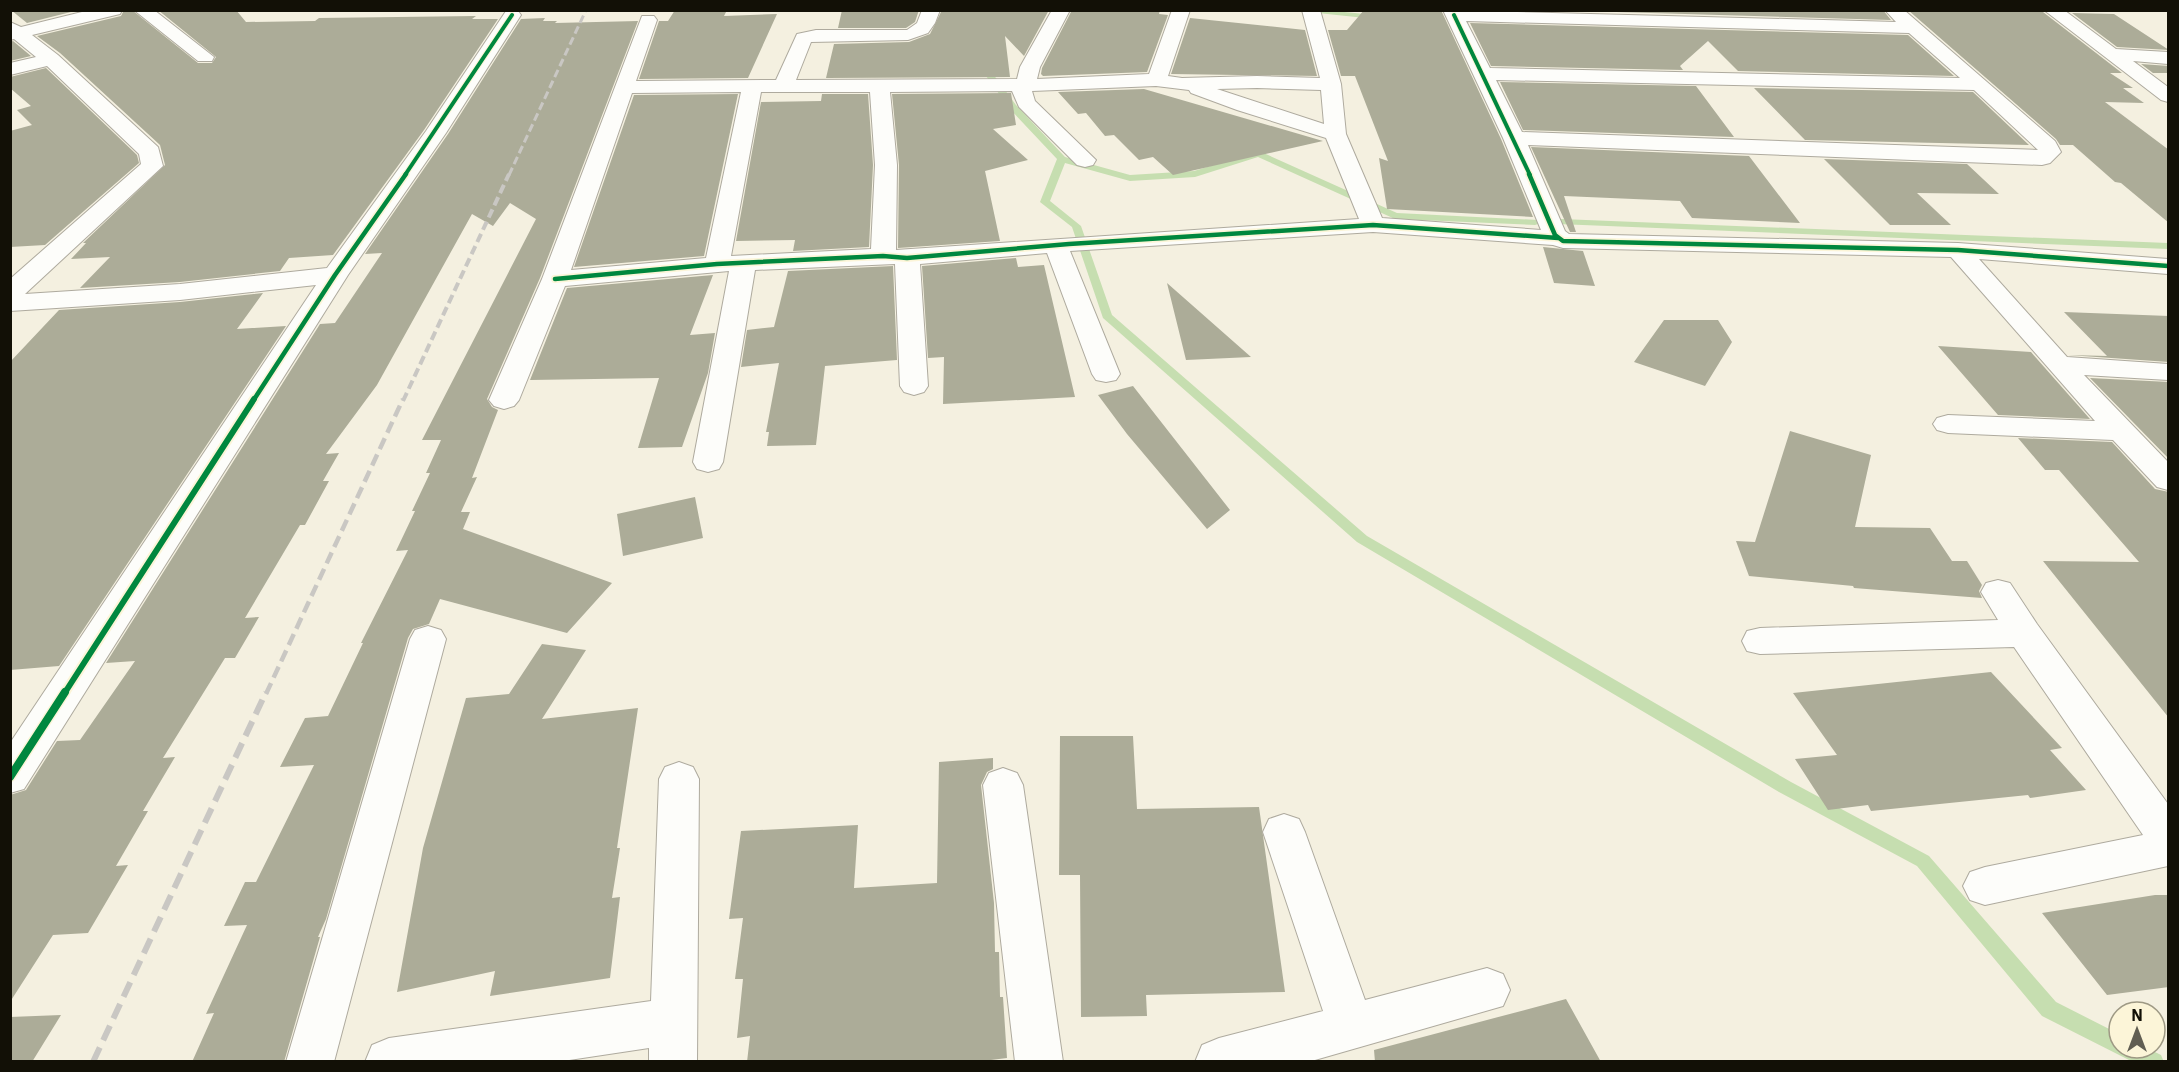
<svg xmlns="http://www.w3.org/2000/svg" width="2179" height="1072" font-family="'IBM Plex Sans',sans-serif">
<rect width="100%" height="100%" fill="#f4f0e0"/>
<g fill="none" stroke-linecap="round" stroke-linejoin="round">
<path fill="#c6deb0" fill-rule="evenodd" d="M 565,10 L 629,10 L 626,12 Z
M 1289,10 L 1324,10 L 1375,15 L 1379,17 L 1375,19 Z
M 987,74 L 993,74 L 1016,105 L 1065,157 L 1130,175 L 1194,171 L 1259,151 L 1397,213 L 1538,220 L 1538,224 L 1535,225 L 1395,219 L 1258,157 L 1195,177 L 1130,181 L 1065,163 L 1050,201 L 1081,226 L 1112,315 L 1367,536 L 1791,782 L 1929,856 L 2056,1002 L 2119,1034 L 2119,1048 L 2147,1048 L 2161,1055 L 2164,1062 L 2133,1062 L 2042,1016 L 1917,866 L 1779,792 L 1357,542 L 1103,318 L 1072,227 L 1040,202 L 1057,159 L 1010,109 L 986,76 Z
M 1561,219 L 2168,243 L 2168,249 L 1558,224 L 1556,222 Z"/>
</g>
<path fill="#acac98" d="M 11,10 L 79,10 L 27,23 Z
M 124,10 L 132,10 L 198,63 L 212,63 L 216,57 L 158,10 L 236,10 L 246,22 L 315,21 L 319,18 L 476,16 L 472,19 L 498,19 L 424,130 L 333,255 L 289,258 L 280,271 L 180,282 L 80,288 L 110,257 L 71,259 L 86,243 L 83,243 L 165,165 L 160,145 L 60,53 L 37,36 L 121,16 Z
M 675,10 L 727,10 L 724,16 L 777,14 L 748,78 L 639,79 L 659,21 L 668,21 Z
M 842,10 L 919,10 L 915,22 L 906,28 L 838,28 Z
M 942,10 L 1049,10 L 1024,56 L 1005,36 L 1010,77 L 826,78 L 834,44 L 909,42 L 930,34 Z
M 1072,10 L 1160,10 L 1159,14 L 1168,15 L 1147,72 L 1043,76 L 1041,74 L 1042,68 Z
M 1364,10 L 1441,10 L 1501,139 L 1533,217 L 1387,209 L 1379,158 L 1388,161 L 1355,76 L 1341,76 L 1328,30 L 1347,30 Z
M 1547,10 L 1883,10 L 1891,20 Z
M 1908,10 L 2043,12 L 2122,73 L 2110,73 L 2133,88 L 2123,88 L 2144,103 L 2105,102 L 2169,150 L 2169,223 L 2121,183 L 2115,182 L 2073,145 L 2060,145 L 2056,139 Z
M 2072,13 L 2114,14 L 2169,50 L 2117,47 Z
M 545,18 L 543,21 L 557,21 L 555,23 L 638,21 L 540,278 L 487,399 L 492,407 L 498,410 L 472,478 L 477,477 L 461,512 L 470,512 L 463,529 L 612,583 L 567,633 L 440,599 L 429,624 L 413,629 L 408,638 L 326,919 L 318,937 L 320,937 L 284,1062 L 192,1062 L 214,1013 L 206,1014 L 247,925 L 224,926 L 245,882 L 256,882 L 314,765 L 280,767 L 305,718 L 328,716 L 363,643 L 361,643 L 408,550 L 396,551 L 415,511 L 412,511 L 430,473 L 426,473 L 441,440 L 422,440 L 536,219 L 510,203 L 493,226 L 472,214 L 377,385 L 326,454 L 339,453 L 323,481 L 329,481 L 305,525 L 300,525 L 245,618 L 259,617 L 235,658 L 225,658 L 163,758 L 175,757 L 143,811 L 148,811 L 116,866 L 128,865 L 88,933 L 53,935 L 10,1002 L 10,795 L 26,790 L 57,741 L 80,740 L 135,661 L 106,663 L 320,324 L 335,323 L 382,253 L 365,254 L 448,134 L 521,19 Z
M 1190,18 L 1305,30 L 1317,76 L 1171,74 Z
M 1470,23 L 1908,35 L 1954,76 L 1738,71 L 1708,41 L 1680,66 L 1683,70 L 1491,66 Z
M 13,41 L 31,56 L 10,61 L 10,42 Z
M 2141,64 L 2169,66 L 2169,73 L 2153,73 Z
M 46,68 L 137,155 L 139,163 L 45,245 L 10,247 L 10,131 L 32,125 L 17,110 L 31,106 L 10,88 L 10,77 Z
M 1500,82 L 1696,86 L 1734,137 L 1523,130 Z
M 1754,88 L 1973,92 L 2029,145 L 1805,140 Z
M 1144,89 L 1323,141 L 1173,175 L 1153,157 L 1139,160 L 1114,135 L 1105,136 L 1086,113 L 1078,114 L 1058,92 Z
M 1011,93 L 1016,125 L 993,129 L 1028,160 L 985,171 L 1000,241 L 898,248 L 899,165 L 892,94 Z
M 738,94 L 704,256 L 574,267 L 634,95 Z
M 822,94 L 868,94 L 873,165 L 869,247 L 793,251 L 795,240 L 736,241 L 761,102 L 821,101 Z
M 1531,147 L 1749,156 L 1800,223 L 1692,218 L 1680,201 L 1564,196 L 1576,232 L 1570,232 Z
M 1824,159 L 1967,164 L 1999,194 L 1917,193 L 1951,225 L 1890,225 Z
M 1543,247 L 1583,251 L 1595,286 L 1554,283 Z
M 1016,258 L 1018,267 L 1044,265 L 1075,397 L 943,404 L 944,357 L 928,358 L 922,266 Z
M 893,266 L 897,360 L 825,366 L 816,445 L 767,446 L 769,432 L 766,432 L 779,363 L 741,367 L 747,330 L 774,327 L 788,271 Z
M 713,275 L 690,335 L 715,333 L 708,373 L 682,447 L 638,448 L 659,378 L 530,380 L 567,288 Z
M 1167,283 L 1251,357 L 1186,360 Z
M 263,293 L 237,329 L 286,326 L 59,666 L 10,670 L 10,362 L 59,310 L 180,302 Z
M 2064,312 L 2169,316 L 2169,362 L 2068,355 L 2107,356 Z
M 1664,320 L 1718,320 L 1732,342 L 1705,386 L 1634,362 Z
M 1938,346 L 2031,352 L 2090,419 L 1998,415 Z
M 2090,378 L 2169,382 L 2169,459 Z
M 1133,386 L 1230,510 L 1207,529 L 1127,434 L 1098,395 Z
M 1790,431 L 1871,455 L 1855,527 L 1930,528 L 1952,561 L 1967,561 L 1982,585 L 1979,591 L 1982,598 L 1854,588 L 1853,586 L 1749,576 L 1736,541 L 1755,542 Z
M 2018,438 L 2112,442 L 2155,489 L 2169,492 L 2169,718 L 2043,561 L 2139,562 L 2059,470 L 2045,470 Z
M 695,497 L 703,538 L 623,556 L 617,514 Z
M 542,644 L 586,650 L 542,719 L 638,708 L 617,848 L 620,848 L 612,898 L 620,897 L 610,978 L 490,996 L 495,971 L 397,992 L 423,848 L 466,698 L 509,694 Z
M 1991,672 L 2062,748 L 2050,750 L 2086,790 L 2030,798 L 2028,795 L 1871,811 L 1868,805 L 1828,810 L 1795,759 L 1837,755 L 1793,693 Z
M 1060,736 L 1133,736 L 1137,809 L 1259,807 L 1285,992 L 1146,995 L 1147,1016 L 1081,1017 L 1080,875 L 1059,875 Z
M 993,758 L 993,769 L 987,772 L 981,785 L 994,903 L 995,952 L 999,952 L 1000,997 L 1003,997 L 1007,1058 L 975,1062 L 747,1062 L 750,1036 L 737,1038 L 743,979 L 735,979 L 743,918 L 729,919 L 741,831 L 858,825 L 854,888 L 937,883 L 939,762 Z
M 2155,895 L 2169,895 L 2169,987 L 2107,995 L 2042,913 Z
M 1566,999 L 1601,1062 L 1375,1062 L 1374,1050 Z
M 61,1015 L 32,1062 L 10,1062 L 10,1017 Z"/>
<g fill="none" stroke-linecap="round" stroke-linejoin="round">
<defs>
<path id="street" d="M 90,10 L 122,10 L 120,14 L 32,35 L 58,55 L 158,147 L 163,166 L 25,294 L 180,284 L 327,268 L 426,131 L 506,11 L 518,11 L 521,15 L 446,133 L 348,275 L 24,789 L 10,793 L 10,743 L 316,285 L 180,300 L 10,311 L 10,279 L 141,164 L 139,154 L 47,66 L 10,75 L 10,63 L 36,57 L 14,39 L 10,40 L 10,22 L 21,27 Z
M 134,10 L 154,10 L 214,57 L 212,61 L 198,61 Z
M 922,10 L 940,10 L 935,23 L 928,33 L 908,40 L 811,42 L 796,80 L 1017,79 L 1020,67 L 1052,10 L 1070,10 L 1040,67 L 1037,79 L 1149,74 L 1172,10 L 1190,10 L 1168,76 L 1182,78 L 1257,76 L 1320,78 L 1302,10 L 1320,10 L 1341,84 L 1346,134 L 1382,218 L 1541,230 L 1503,138 L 1443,10 L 1896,22 L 1885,10 L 1904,10 L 2055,141 L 2061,152 L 2050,163 L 2042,165 L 1528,145 L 1565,231 L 1569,234 L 1958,243 L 2168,259 L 2168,274 L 1979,259 L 2067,357 L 2168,364 L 2168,380 L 2084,375 L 2168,462 L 2168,490 L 2157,487 L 2113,440 L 1948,433 L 1937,430 L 1933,424 L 1937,418 L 1948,415 L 2095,421 L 1951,257 L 1563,248 L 1553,245 L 1373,232 L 1070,251 L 1120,374 L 1116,380 L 1106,382 L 1096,380 L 1092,374 L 1047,253 L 920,264 L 928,386 L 924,392 L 914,395 L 904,392 L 900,386 L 895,264 L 755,270 L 723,462 L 719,469 L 708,472 L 697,469 L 693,462 L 729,271 L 565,286 L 519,400 L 514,406 L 504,409 L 494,406 L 489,400 L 542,279 L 642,16 L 654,16 L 657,20 L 636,81 L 776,80 L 797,34 L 816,30 L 907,30 L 917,23 ZM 1466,21 L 1909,33 L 1960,78 L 1490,68 ZM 1496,80 L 1974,90 L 2038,150 L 1522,132 ZM 1156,86 L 1189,90 L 1191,93 L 1237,110 L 1326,138 L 1359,219 L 896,250 L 897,165 L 890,92 L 1012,91 L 1019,107 L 1077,165 L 1085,167 L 1093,165 L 1096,160 L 1035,101 L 1032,91 ZM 1257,88 L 1321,90 L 1324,124 L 1217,89 ZM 741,92 L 706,258 L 571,270 L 632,93 ZM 761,92 L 870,92 L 875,165 L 871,249 L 731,256 Z
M 2044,10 L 2064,10 L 2116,49 L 2168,52 L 2168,64 L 2133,61 L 2168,87 L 2168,102 L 2161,100 Z
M 1998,580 L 2010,583 L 2037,624 L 2168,804 L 2168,866 L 1985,905 L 1970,900 L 1963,886 L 1970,872 L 1985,867 L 2143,835 L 2014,647 L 1760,654 L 1747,651 L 1742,641 L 1747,631 L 1760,628 L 1998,620 L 1981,592 L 1986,583 Z
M 428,626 L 441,630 L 446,639 L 334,1062 L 286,1062 L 410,639 L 415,630 Z
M 679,762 L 693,767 L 699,779 L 697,1062 L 649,1062 L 649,1048 L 556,1062 L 365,1062 L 372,1045 L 389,1038 L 651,1001 L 659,779 L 665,767 Z
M 1003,768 L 1017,773 L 1023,785 L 1063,1062 L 1015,1062 L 983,785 L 989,773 Z
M 1284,814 L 1299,819 L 1305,832 L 1365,1000 L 1487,968 L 1503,974 L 1510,990 L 1503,1006 L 1308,1062 L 1195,1062 L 1202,1045 L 1219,1038 L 1323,1011 L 1263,832 L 1269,819 Z"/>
</defs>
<use href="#street" stroke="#aeaa9e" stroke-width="2"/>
<use href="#street" fill="#fdfdfa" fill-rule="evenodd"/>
<path stroke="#c9c7c3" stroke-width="3" stroke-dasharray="8 4" stroke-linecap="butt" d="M 509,175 L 586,10"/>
<path stroke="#c9c7c3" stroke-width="4" stroke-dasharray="9 4.5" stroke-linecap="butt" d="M 403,401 L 509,174"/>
<path stroke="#c9c7c3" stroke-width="4.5" stroke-dasharray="12 6" stroke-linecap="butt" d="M 266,694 L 403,399"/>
<path stroke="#c9c7c3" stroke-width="6" stroke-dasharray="16 8" stroke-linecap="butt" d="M 93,1062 L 266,692"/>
<defs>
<path id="cycleway-far3" d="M 1454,15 L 1530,175
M 405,175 L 512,15"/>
<path id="cycleway-far2" d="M 1529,174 L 1555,235 L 1563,241 L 1958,250 L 2168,266
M 555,279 L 717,264 L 883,256 L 907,258 L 1069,244 L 1373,225 L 1558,238
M 253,401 L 335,275 L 406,174"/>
<path id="cycleway-far1" d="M 64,694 L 254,399"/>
<path id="cycleway" d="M 10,777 L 65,692"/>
</defs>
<use href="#cycleway-far3" stroke="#fcf5d8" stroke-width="6"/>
<use href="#cycleway-far2" stroke="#fcf5d8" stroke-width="8"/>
<use href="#cycleway-far1" stroke="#fcf5d8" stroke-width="10"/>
<use href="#cycleway" stroke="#fcf5d8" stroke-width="11"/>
<use href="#cycleway-far3" stroke="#00873e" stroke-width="4"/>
<use href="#cycleway-far2" stroke="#00873e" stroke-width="4.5"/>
<use href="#cycleway-far1" stroke="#00873e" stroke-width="6"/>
<use href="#cycleway" stroke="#00873e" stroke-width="8"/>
</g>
<rect width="2179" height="1072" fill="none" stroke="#121006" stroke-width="24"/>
<g transform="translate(2137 1030)"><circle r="28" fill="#fcf5d8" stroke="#9e9984" stroke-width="1.5"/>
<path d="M0-4.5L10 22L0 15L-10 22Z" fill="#615e52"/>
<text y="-9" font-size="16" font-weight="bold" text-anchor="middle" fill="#121006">N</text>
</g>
</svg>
